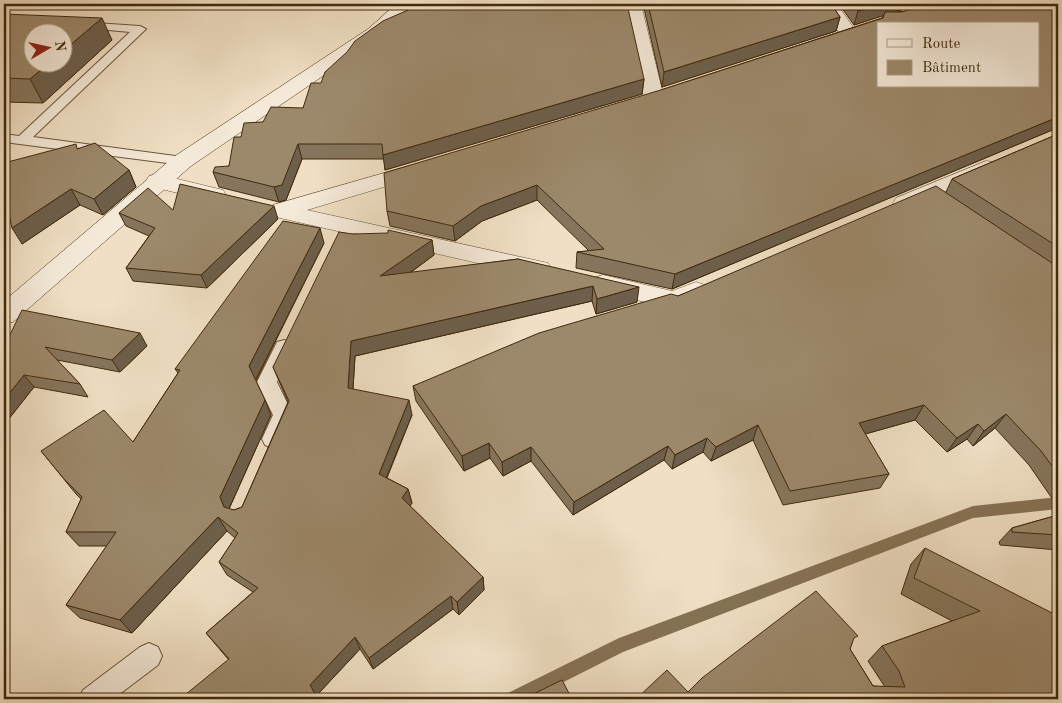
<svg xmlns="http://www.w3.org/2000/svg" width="1062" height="703" font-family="'Old Standard TT',serif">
<rect width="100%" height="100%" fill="#f0dfc4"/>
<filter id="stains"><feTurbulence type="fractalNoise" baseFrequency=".004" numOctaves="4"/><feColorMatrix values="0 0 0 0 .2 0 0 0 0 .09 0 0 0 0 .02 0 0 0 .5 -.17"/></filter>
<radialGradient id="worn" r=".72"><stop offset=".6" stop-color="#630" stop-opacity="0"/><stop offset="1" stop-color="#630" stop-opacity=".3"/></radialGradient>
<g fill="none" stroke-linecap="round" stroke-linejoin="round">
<path fill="#867154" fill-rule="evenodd" d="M 1058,497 L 1058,509 L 973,518 L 623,652 L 530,699 L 506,699 L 508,693 L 619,638 L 973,506 Z"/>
<defs>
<path id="lane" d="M 80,22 L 140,26 L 146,29 L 33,137 L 183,157 L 188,158 L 190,161 L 188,164 L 183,165 L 4,142 L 4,134 L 19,136 L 130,32 L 76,27 L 74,25 Z
M 284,340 L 291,342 L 293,347 L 277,382 L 293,415 L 279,445 L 272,448 L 265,445 L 262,439 L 273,415 L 257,382 L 277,342 Z
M 149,643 L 158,647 L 162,656 L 158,665 L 113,699 L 79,699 L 83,690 L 140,647 Z"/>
<path id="street" d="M 625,4 L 641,4 L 664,98 L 661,102 L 654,104 L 647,102 L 644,98 Z
M 821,4 L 837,4 L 857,33 L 854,37 L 842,37 Z
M 986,161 L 994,162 L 997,167 L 994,172 L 912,208 L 904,210 L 896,208 L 893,203 L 896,198 Z
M 419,163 L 427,164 L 430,169 L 427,174 L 307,210 L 539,261 L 548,263 L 551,269 L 548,275 L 539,277 L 280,218 L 272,216 L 269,211 L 273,205 Z
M 157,174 L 223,190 L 226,195 L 223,200 L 215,202 L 149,186 L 146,181 L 149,176 Z
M 603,275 L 672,291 L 696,282 L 705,285 L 709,291 L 705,297 L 674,309 L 594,290 L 590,284 L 594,278 Z"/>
<path id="secondary" d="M 396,4 L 413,4 L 380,37 L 191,166 L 13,322 L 4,324 L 4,301 L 175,156 L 368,29 Z"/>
</defs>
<use href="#lane" stroke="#6d5639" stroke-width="2"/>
<use href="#street" stroke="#6d5639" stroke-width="1"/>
<use href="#secondary" stroke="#41290b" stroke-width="1"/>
<use href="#lane" fill="#f5ead9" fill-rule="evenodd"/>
<use href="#street" fill="#f5ead9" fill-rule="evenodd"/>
<use href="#secondary" fill="#f5ead9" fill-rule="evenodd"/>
</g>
<path fill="#86755c" stroke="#41290b" d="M 244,4 L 286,4 L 282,9 L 245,8 Z
M 643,4 L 831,4 L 840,17 L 836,31 L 662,87 Z
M 839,4 L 920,4 L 893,12 L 1058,4 L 1058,129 L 1057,128 L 672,289 L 576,268 L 577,252 L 589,251 L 537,200 L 482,221 L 455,241 L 390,226 L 387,211 L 664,89 L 882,18 L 884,15 L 854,25 Z
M 4,14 L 112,40 L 43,103 L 4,102 Z
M 644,79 L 642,94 L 385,170 L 384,159 L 302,159 L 286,200 L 279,202 L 219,187 L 213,172 L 229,166 L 241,137 L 263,122 L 303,108 Z
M 1058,134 L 1058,507 L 1029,465 L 995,428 L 973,446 L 967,439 L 947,452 L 915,420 L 865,434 L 889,474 L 880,488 L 783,505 L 753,440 L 711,461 L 703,452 L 672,469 L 664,460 L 573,515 L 531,461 L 503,476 L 490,458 L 464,471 L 416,401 L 413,386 L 678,296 L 946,192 L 952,179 Z
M 78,148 L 129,170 L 136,187 L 103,215 L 80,205 L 22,244 Z
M 173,210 L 278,219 L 207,288 L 133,281 L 126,268 L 149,236 L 126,226 L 119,213 Z
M 353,234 L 432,240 L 434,255 L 410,273 L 518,259 L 637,302 L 596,314 L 592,301 L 355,356 L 353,389 L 412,415 L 387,478 L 408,489 L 412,503 L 410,506 L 483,577 L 484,590 L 459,615 L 453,609 L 373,669 L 360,649 L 317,695 L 228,659 L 206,633 L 253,592 L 227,575 L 219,562 L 235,538 L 227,531 L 132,633 L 80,618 L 66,605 L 107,546 L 79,546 L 66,532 L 81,499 L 76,494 L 41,451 L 133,442 L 178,373 L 175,369 L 324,243 L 256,381 L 271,415 L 229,509 L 234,510 L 242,507 L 288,402 L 273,367 Z
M 147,346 L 120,372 L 57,360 L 80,384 L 88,397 L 34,387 L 4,425 L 4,347 Z
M 1058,515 L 1058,550 L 1000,545 L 999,542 L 1012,528 Z
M 925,548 L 1058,699 L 688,692 L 852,643 L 850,649 L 873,686 L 885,687 L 868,661 L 882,646 L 952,621 L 901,594 L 911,564 Z"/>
<path fill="#6d5f4b" stroke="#41290b" d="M 281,4 L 286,4 L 282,9 Z
M 882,4 L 920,4 L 854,25 L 858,11 Z
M 840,17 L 836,31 L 662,87 L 664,72 Z
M 102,18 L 112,40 L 43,103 L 30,79 L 50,62 L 62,62 L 62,52 Z
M 644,79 L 642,94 L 385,170 L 383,155 Z
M 1058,117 L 1058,127 L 1057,128 L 672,289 L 675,274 Z
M 298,144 L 302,159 L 286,200 L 279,202 L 274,187 Z
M 129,170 L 136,187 L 103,215 L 94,199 Z
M 537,185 L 537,200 L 482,221 L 455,241 L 453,226 L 481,206 Z
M 71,189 L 80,205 L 22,244 L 12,228 Z
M 274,206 L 278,219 L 207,288 L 201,275 Z
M 320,228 L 324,243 L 255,381 L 249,366 Z
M 432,240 L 434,255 L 383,292 L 380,276 Z
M 593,286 L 592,301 L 355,356 L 352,403 L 348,388 L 351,341 Z
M 639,287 L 637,302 L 596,314 L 597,299 Z
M 140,333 L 147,346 L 120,372 L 112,360 Z
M 24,375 L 34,387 L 4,425 L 4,400 Z
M 265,400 L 271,415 L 228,511 L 224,507 L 220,497 Z
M 409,400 L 412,415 L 382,488 L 379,474 Z
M 924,405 L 915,420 L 851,438 L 859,423 Z
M 1006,414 L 995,428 L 973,446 L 984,431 Z
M 978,424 L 967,439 L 947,452 L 957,438 Z
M 758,425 L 753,440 L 711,461 L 716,447 Z
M 707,438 L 703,452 L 672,469 L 675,455 Z
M 489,443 L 490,458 L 464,471 L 462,456 Z
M 668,446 L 664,460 L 573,515 L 574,502 Z
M 531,447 L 531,461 L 503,476 L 502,462 Z
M 408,489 L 412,503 L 405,512 L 402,498 Z
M 218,517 L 227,531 L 132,633 L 120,620 Z
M 483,577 L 484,590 L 459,615 L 457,602 Z
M 451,596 L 453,609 L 373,669 L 369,658 Z
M 355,637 L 360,649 L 317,695 L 319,699 L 318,699 L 310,685 Z"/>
<path fill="#9c886b" stroke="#41290b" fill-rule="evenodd" d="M 409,4 L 627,4 L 644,79 L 383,155 L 382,144 L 298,144 L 282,185 L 274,187 L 213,172 L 215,167 L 229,166 L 234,137 L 241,137 L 244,123 L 263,122 L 271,107 L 303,108 L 311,83 L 321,83 L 325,72 L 347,52 L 355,41 L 383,21 L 408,10 Z
M 648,4 L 831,4 L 840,17 L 664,72 Z
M 853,4 L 882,4 L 858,11 Z
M 927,4 L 1058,4 L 1058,117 L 675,274 L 577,252 L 604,249 L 537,185 L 481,206 L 453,226 L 387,211 L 384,173 L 664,89 L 883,18 L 885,12 L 902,12 ZM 878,24 L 1038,24 L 1038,86 L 878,86 Z
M 4,14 L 102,18 L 62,52 L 62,32 L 32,32 L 32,62 L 50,62 L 30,79 L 4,78 Z
M 1058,134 L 1058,247 L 952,179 Z
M 95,143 L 129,170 L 94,199 L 71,189 L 12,228 L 4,191 L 4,163 L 76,144 L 77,149 Z
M 180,184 L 274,206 L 201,275 L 126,268 L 155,228 L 119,213 L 148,188 L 173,210 Z
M 936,186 L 1058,267 L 1058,474 L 1041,451 L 1006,414 L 984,431 L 978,424 L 957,438 L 924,405 L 859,423 L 889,474 L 790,491 L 758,425 L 716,447 L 707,438 L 675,455 L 668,446 L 574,502 L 531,447 L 502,462 L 489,443 L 462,456 L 413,386 L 539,333 L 671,294 L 678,296 Z
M 283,221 L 320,228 L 249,366 L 265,400 L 220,497 L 224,507 L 234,510 L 242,507 L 289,401 L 273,367 L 339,232 L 353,234 L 388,233 L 388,230 L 432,240 L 380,276 L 518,259 L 639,287 L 597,299 L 593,286 L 351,341 L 348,388 L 409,400 L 379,474 L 408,489 L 402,498 L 483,577 L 457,602 L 451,596 L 369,658 L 355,637 L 310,685 L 318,699 L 180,699 L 229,659 L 206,633 L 258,588 L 219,562 L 238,533 L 218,517 L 120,620 L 66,605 L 116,532 L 66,532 L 82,497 L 64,479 L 41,451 L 104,410 L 133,442 L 180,370 L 175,369 Z
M 22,310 L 140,333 L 112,360 L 45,347 L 80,384 L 24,375 L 4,400 L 4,347 Z
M 1058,515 L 1058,535 L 1012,532 L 1012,528 Z
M 925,548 L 1058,616 L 1058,699 L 636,699 L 667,670 L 688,692 L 702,678 L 816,591 L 858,636 L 854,638 L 850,649 L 873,686 L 905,687 L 899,671 L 882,646 L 980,611 L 914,578 Z
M 562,680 L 572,699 L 523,699 Z"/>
<rect width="1062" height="703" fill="none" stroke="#f0dfc4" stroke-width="20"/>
<rect x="5" y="5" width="1052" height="693" fill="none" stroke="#41290b" stroke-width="2.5"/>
<rect x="10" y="10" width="1042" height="683" fill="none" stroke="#41290b"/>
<rect x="877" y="22" width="162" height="65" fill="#f5ead9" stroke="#ad9d87"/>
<rect x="887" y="39" width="25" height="8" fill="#f5ead9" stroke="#ad9d87"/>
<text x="922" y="48" font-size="15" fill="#41290b">Route</text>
<rect x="887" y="60" width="25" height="15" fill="#9c886b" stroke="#ad9d87"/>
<text x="922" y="72" font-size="15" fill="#41290b">Bâtiment</text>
<g transform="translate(48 48) rotate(81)"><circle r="24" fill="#f5ead9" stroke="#ad9d87"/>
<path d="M0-4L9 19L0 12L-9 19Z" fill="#8f2418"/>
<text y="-8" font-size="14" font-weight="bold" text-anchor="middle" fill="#41290b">N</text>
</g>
<rect width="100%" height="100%" filter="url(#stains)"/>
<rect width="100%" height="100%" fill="url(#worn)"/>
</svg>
